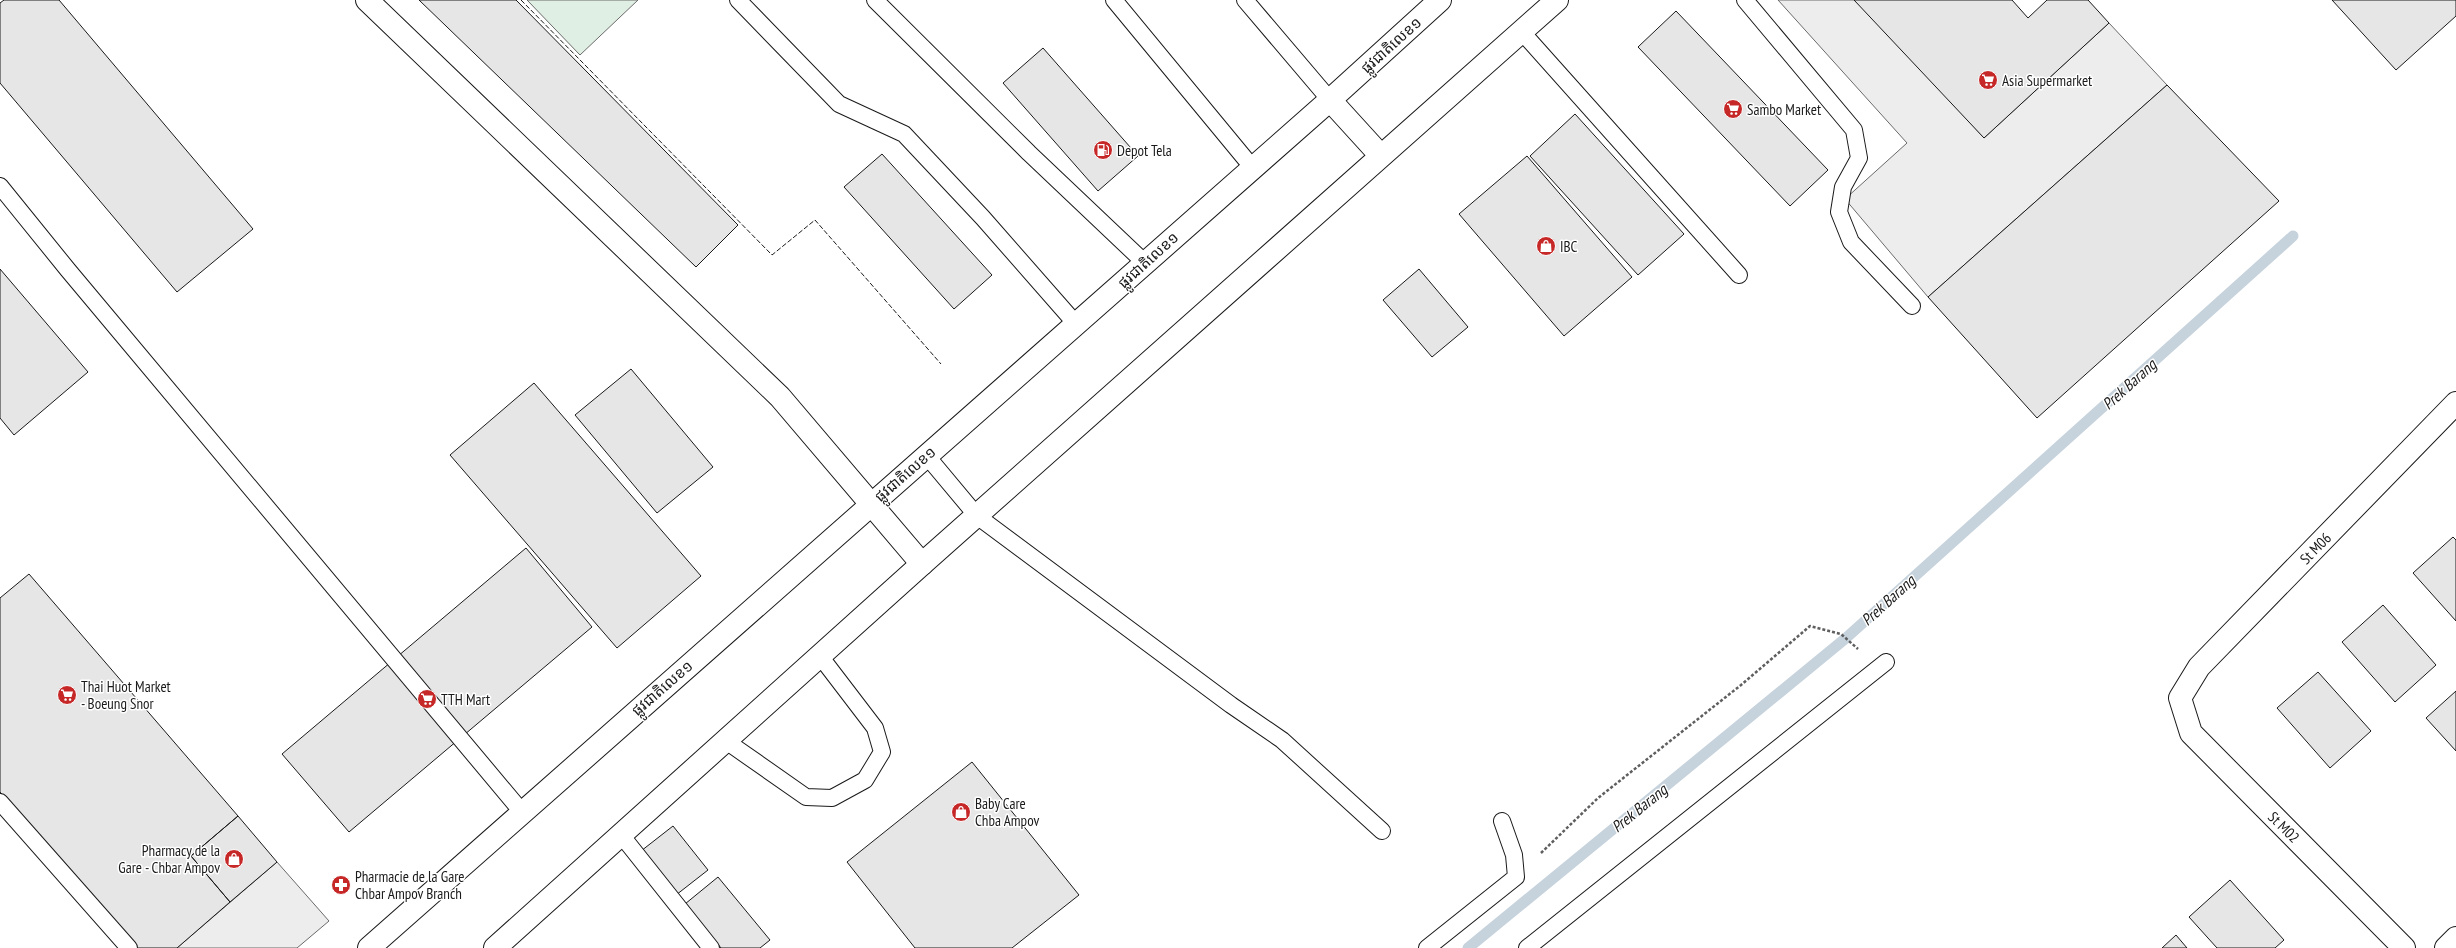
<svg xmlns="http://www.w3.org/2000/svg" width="2456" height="948" font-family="'PT Sans Narrow','Noto Sans Khmer',sans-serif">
<rect width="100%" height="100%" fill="#fff"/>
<path fill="#e0efe3" stroke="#6a6a6a" d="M 527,0 L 638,0 L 580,55 Z"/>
<path fill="#ededed" stroke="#6a6a6a" d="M 1778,0 L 1860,0 L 1984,138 L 2109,23 L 2167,85 L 1928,297 L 1845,199 L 1907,143 Z
M 277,862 L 329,921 L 297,948 L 177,948 Z"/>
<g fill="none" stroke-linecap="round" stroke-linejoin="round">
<path stroke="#c6d2dc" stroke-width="11" d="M 1468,948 L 1846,638 L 2293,236"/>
</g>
<path fill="#e6e6e6" stroke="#1a1a1a" d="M 4,0 L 59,0 L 253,229 L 177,292 L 0,83 L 0,3 Z
M 419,0 L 516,0 L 738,225 L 696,267 Z
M 1854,0 L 2012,0 L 2028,18 L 2047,0 L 2088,0 L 2109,23 L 1984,138 Z
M 2332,0 L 2456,0 L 2456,16 L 2396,70 Z
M 1676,11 L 1828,170 L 1790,206 L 1638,47 Z
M 1043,48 L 1138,156 L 1098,191 L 1003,83 Z
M 2167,85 L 2279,201 L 2037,418 L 1928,297 Z
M 1575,114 L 1684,234 L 1638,275 L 1530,156 Z
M 882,154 L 992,275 L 954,309 L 844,187 Z
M 1527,156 L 1632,277 L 1564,336 L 1459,214 Z
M 0,269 L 88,372 L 14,435 L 0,418 Z
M 1419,269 L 1468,327 L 1432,357 L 1383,300 Z
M 631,369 L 713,467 L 657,513 L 575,415 Z
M 534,383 L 701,576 L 617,648 L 450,455 Z
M 2453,537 L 2456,540 L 2456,621 L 2413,573 Z
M 526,548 L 592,627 L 349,832 L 282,754 Z
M 29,574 L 238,816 L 191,856 L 230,902 L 177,948 L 136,948 L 0,792 L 0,598 Z
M 2383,605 L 2436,665 L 2395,702 L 2342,642 Z
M 2318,672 L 2371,731 L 2330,768 L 2277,708 Z
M 2456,691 L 2456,751 L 2426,718 Z
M 972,762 L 1079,895 L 1012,948 L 915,948 L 847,862 Z
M 238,816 L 277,862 L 230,902 L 191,856 Z
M 673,826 L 708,870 L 676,895 L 641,851 Z
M 718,877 L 770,940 L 760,948 L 721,948 L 685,904 Z
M 2230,880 L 2284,940 L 2275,948 L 2217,948 L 2189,917 Z
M 2176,935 L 2187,948 L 2162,948 Z"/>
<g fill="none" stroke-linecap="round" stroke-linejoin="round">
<defs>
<path id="lane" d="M 738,0 L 839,104 L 904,134 L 983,218 L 1076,324
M 875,0 L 1029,153 L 1145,263
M 1114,0 L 1252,167
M 1245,0 L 1330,100
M 1745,0 L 1854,130 L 1859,158 L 1843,187 L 1839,212 L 1851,242 L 1912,306
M 1521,31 L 1739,275
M 0,186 L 68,270 L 522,812
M 926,455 L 977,516 L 1231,705 L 1282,740 L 1382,831
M 726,741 L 806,797 L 832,798 L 865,780 L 882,752 L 875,728 L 820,656
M 0,802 L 129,948
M 622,836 L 711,948
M 1427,948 L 1516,877 L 1514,855 L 1502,821
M 1527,948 L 1886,662"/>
<g id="street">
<path d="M 367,0 L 780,397 L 922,564"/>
<path id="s1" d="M 2404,948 L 2191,733 L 2180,698 L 2199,667 L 2456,403"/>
<path d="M 2446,948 L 2456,938"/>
</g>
<path id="highway" d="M 1330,100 L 1381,156
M 369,948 L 1330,100 L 1440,0
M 495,948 L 922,564 L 1557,0"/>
</defs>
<use href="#lane" stroke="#1a1a1a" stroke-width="18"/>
<use href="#street" stroke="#1a1a1a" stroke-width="24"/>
<use href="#highway" stroke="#1a1a1a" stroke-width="24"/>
<path stroke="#5f5f5f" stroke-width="2.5" stroke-dasharray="3 2" stroke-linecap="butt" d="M 1541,853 L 1598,798 L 1741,685 L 1810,626 L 1841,634 L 1858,649"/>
<use href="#lane" stroke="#fff" stroke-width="16"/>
<use href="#street" stroke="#fff" stroke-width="22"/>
<use href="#highway" stroke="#fff" stroke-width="22"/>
<path stroke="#1a1a1a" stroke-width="1" stroke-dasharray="5 2" stroke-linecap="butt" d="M 521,0 L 772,255 L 815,220 L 941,364"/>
</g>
<defs>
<symbol id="supermarket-disc" viewBox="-11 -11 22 22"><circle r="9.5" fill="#c62828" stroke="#fff"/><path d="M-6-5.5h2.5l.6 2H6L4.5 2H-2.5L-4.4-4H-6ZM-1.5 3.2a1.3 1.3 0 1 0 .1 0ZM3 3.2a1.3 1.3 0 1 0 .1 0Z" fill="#fff"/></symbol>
<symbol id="fuel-disc" viewBox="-11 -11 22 22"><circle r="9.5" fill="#c62828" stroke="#fff"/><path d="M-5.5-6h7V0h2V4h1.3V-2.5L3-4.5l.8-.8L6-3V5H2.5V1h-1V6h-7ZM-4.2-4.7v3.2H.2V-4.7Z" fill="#fff"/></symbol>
<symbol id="shop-disc" viewBox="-11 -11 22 22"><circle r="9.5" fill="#c62828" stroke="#fff"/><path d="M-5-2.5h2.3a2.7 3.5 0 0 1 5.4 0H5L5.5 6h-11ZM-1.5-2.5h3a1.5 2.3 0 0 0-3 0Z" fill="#fff"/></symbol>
<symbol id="pharmacy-disc" viewBox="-11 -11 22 22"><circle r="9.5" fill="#c62828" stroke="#fff"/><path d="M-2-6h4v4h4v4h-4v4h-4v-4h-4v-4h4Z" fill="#fff"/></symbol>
</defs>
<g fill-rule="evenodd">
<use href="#supermarket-disc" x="1977" y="69" width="22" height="22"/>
<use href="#supermarket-disc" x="1722" y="98" width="22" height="22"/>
<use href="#fuel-disc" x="1092" y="139" width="22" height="22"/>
<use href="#shop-disc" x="1535" y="235" width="22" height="22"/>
<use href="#supermarket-disc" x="56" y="684" width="22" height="22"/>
<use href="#supermarket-disc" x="416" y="688" width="22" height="22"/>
<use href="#shop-disc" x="950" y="801" width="22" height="22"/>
<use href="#shop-disc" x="223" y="848" width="22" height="22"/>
<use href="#pharmacy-disc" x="330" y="874" width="22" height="22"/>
</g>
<g text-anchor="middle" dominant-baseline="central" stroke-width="3" stroke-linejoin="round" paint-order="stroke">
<g font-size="15" fill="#1a1a1a" stroke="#fff">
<text transform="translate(1391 45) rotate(-42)">ផ្លូវជាតិលេខ១</text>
<text transform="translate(1148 260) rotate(-42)">ផ្លូវជាតិលេខ១</text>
<text transform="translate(905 474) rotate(-41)">ផ្លូវជាតិលេខ១</text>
<text stroke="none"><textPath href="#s1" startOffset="542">St M06</textPath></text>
<text transform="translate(662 688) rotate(-41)">ផ្លូវជាតិលេខ១</text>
<text transform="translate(2284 827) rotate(45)">St M02</text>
</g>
<g font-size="15" fill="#1a1a1a" stroke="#fff" text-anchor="start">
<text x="2002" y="80">Asia Supermarket</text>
<text x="1747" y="109">Sambo Market</text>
<text x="1117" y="150">Depot Tela</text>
<text x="1560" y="246">IBC</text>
<text x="81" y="686">Thai Huot Market<tspan x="81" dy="17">- Boeung Snor</tspan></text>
<text x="441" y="699">TTH Mart</text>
<text x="975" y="803">Baby Care<tspan x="975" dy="17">Chba Ampov</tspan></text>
<text x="220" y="850" text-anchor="end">Pharmacy de la<tspan x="220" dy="17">Gare - Chbar Ampov</tspan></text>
<text x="355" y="876">Pharmacie de la Gare<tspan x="355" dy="17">Chbar Ampov Branch</tspan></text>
</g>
<g font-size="16" font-style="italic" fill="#1a1a1a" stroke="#fff">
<text transform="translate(2129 384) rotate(-42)">Prek Barang</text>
<text transform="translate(1888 600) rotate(-42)">Prek Barang</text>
<text transform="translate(1639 808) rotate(-39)">Prek Barang</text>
</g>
</g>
</svg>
